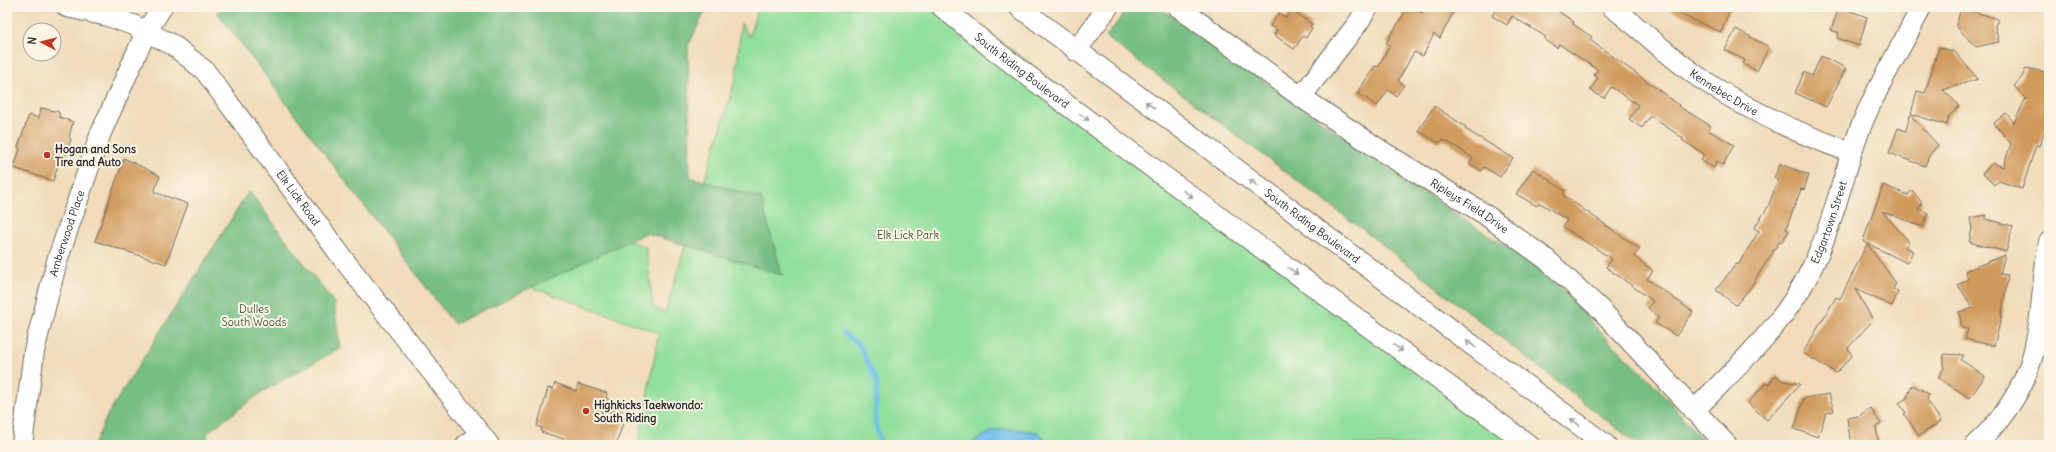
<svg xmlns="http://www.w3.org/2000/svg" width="2056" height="452" font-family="Delius,sans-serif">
<rect width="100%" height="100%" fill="#fcf5e5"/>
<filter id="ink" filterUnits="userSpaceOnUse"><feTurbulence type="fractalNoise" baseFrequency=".025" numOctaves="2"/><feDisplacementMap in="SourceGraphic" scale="8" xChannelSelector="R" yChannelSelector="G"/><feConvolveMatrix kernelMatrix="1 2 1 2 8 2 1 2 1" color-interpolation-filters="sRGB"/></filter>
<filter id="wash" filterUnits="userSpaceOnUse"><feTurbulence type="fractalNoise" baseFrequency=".012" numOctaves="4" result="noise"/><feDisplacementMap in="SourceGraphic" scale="16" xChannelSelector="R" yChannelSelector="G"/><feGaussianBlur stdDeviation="0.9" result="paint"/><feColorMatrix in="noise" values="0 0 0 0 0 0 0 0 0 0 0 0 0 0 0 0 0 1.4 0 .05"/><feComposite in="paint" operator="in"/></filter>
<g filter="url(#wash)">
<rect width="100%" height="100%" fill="#f0dbba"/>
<path fill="#91df9c" stroke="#5e8564" d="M 758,7 L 957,7 L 1522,445 L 638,445 L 659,333 L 531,287 L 573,221 L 646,247 L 653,307 L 665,313 L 736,77 L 741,23 L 749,37 Z"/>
<path fill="#74be84" stroke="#507458" d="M 230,7 L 707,7 L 688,46 L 690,177 L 761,198 L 782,275 L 646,233 L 454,324 L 217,12 Z
M 1129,7 L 1158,7 L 1443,206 L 1549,274 L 1599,331 L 1657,387 L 1703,441 L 1709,445 L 1638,445 L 1379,242 L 1106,37 Z
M 249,191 L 334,303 L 340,348 L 262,392 L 208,432 L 206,445 L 94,445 L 108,414 Z"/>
<path fill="#71c0ec" stroke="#4e768c" d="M 1014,429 L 1037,432 L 1053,445 L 962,445 L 972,443 L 994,430 Z"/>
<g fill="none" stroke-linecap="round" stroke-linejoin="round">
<path stroke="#71c0ec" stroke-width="4.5" d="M 843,333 L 860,346 L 877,382 L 875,421 L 881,445"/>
</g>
<g id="blocks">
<path fill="#d09a5b" d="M 1408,7 L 1422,13 L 1425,7 L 1456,7 L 1440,38 L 1434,34 L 1423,56 L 1414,52 L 1398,81 L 1404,85 L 1396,96 L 1388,90 L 1377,106 L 1357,93 L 1375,66 L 1378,67 L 1390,45 L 1386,43 Z
M 1497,7 L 1552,7 L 1574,22 L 1573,24 L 1592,37 L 1590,40 L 1663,93 L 1679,105 L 1678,106 L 1711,126 L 1708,130 L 1734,145 L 1723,165 L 1717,161 L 1714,168 L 1701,160 L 1704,154 L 1682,140 L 1683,138 L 1650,116 L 1642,128 L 1629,119 L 1638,105 L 1611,87 L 1604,98 L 1590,90 L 1598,78 L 1594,75 L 1598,70 L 1559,44 L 1557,48 L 1544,39 L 1546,37 L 1512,16 L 1507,25 L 1492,16 Z
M 1663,7 L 1731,7 L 1721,32 Z
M 1839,7 L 1867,17 L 1859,46 L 1837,38 L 1839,33 L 1831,30 Z
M 1961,8 L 1998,19 L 1995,26 L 1999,42 L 1976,47 L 1956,26 Z
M 1291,10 L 1312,24 L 1310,26 L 1312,28 L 1306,38 L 1303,36 L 1294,49 L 1274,35 L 1277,30 L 1270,26 L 1279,13 L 1286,18 Z
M 1736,29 L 1769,47 L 1757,71 L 1743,64 L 1745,60 L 1725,50 Z
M 1939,47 L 1955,52 L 1978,79 L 1943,90 L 1960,106 L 1949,116 L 1947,125 L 1911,114 L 1917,91 L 1925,93 Z
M 1821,56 L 1846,68 L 1826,107 L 1795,93 L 1804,72 L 1812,76 Z
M 2026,68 L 2049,73 L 2049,120 L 2039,146 L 2036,145 L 2022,189 L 1999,181 L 1994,185 L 1982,173 L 1993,163 L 2003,167 L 2011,144 L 1994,123 L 2006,113 L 2014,123 L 2026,98 L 2014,86 L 2022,77 Z
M 1434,106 L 1466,127 L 1465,129 L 1513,158 L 1500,177 L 1484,167 L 1481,171 L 1469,163 L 1473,158 L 1448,142 L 1442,140 L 1439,143 L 1418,131 Z
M 41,108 L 59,112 L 59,117 L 73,122 L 69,137 L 71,139 L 63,163 L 59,162 L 53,181 L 14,168 L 20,149 L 18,147 L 29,115 L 39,118 Z
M 1910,115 L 1938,145 L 1929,156 L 1925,166 L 1889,153 L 1898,128 L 1906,131 Z
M 124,158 L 160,176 L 154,192 L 188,204 L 166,264 L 95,241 Z
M 1780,164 L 1809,175 L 1804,190 L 1801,189 L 1786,229 L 1789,231 L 1781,243 L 1779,242 L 1750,288 L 1736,305 L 1716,290 L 1736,264 L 1738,265 L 1759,231 L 1754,228 L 1768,207 L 1778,180 L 1774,178 Z
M 1533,169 L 1565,191 L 1563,195 L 1640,249 L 1634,256 L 1653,271 L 1647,279 L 1693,312 L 1676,336 L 1655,323 L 1659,317 L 1648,308 L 1653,301 L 1606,267 L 1612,259 L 1563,227 L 1567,220 L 1545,206 L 1539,203 L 1537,206 L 1516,194 Z
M 1883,185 L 1908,195 L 1912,190 L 1922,203 L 1918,209 L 1928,213 L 1923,227 L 1882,211 L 1909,242 L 1905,247 L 1913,251 L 1907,263 L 1863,241 Z
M 1986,215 L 1986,219 L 2013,226 L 2006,252 L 1969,242 L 1972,229 L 1970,218 Z
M 1867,244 L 1896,283 L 1893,289 L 1898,292 L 1892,306 L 1855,289 L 1873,320 L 1848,348 L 1852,356 L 1836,373 L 1803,353 L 1836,297 L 1840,299 Z
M 2005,255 L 2000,274 L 2008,275 L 2001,319 L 1994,346 L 1965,339 L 1968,329 L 1962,328 L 1959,312 L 1973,308 L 1958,285 L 1968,279 L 1965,271 Z
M 1944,354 L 1964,355 L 1961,360 L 1985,376 L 1970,398 L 1938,378 L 1944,368 Z
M 1776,375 L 1783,381 L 1800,384 L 1767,420 L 1748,403 L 1766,383 L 1768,385 Z
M 555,383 L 576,391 L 578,384 L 607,393 L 606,398 L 628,407 L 616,445 L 567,445 L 564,439 L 541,432 L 542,428 L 537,426 L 544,403 L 548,388 L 553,389 Z
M 1912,385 L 1929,394 L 1927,400 L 1941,421 L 1919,436 L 1904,414 L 1906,413 L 1899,403 L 1907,398 Z
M 1829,394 L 1834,411 L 1826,413 L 1818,437 L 1794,429 L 1804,398 Z
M 1870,408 L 1881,424 L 1876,427 L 1879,445 L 1851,445 L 1847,418 L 1859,416 Z"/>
</g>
</g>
<g filter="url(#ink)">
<use href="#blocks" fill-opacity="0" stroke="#70695d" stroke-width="1"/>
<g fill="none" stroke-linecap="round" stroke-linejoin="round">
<defs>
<g id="minor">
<path id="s1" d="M 67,7 L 108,16 L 133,25 L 173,45 L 205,71 L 344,260 L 489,445"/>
<path id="s2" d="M 942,7 L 988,45 L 1048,91 L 1529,445"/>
<path id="s3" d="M 1019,7 L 1606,445"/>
<path id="s4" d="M 1178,7 L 1301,97 L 1383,152 L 1483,213 L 1546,259 L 1601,310 L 1727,445"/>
<path id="s5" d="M 1612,7 C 1641,29 1667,55 1697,76 C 1745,109 1796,133 1851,152"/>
<path d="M 1076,51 L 1108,7"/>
<path d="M 1301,97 L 1358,23 L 1368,7"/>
<path id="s6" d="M 1694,411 C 1731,372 1774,334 1801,288 C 1831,238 1840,182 1860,129 C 1876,86 1902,48 1921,7"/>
<path id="s7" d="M 22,445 L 34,351 L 57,261 L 100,135 L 146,32 L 162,7"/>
<path d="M 466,445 L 480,434"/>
<path d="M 1975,445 C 2007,416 2030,379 2037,336 C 2043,304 2043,273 2049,242"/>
</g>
</defs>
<use href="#minor" stroke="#70695d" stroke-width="22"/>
<use href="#minor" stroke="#fff" stroke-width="20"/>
</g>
<defs><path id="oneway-shaft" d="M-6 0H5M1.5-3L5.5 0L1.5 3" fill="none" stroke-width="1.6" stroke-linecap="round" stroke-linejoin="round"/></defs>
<g stroke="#a0a0a0">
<use href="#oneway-shaft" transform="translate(1150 105) rotate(-143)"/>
<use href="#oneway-shaft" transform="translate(1084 117) rotate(36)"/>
<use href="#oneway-shaft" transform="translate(1254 183) rotate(-143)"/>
<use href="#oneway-shaft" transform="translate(1188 194) rotate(36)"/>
<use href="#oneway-shaft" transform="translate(1293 271) rotate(36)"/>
<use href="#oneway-shaft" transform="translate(1471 344) rotate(-143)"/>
<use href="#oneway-shaft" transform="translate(1398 348) rotate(36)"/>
<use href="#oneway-shaft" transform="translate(1575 422) rotate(-143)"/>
</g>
</g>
<g fill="#c8321e" stroke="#fcf5e5" stroke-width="1.5">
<circle cx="47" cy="155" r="4"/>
<circle cx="586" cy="411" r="4"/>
</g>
<g text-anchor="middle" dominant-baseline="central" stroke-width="4" stroke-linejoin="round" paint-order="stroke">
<g font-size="11" fill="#2b2b2b" stroke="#fcf5e5">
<text stroke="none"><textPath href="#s2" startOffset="102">South Riding Boulevard</textPath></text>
<text stroke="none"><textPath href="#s5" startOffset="141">Kennebec Drive</textPath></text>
<text stroke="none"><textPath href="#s1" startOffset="312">Elk Lick Road</textPath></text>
<text stroke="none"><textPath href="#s4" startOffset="353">Ripleys Field Drive</textPath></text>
<text stroke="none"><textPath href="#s6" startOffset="235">Edgartown Street</textPath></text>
<text stroke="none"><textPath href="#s3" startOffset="366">South Riding Boulevard</textPath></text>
<text stroke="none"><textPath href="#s7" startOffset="217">Amberwood Place</textPath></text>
</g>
<g font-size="11" font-weight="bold" fill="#2b2b2b" stroke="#fcf5e5" text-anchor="start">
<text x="55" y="149">Hogan and Sons<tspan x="55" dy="13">Tire and Auto</tspan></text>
<text x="594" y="405">Highkicks Taekwondo:<tspan x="594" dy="13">South Riding</tspan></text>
</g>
<g font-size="11" fill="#445847" stroke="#fcf5e5">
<text x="908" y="235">Elk Lick Park</text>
<text x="254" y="309">Dulles<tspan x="254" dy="13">South Woods</tspan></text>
</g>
</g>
<rect width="2056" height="452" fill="none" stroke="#fcf5e5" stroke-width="24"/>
<g transform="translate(42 42) rotate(277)"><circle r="19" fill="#fcf5e5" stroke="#a8a49b"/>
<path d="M0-3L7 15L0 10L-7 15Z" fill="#c8321e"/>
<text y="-6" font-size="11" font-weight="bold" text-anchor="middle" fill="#2b2b2b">N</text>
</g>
</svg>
